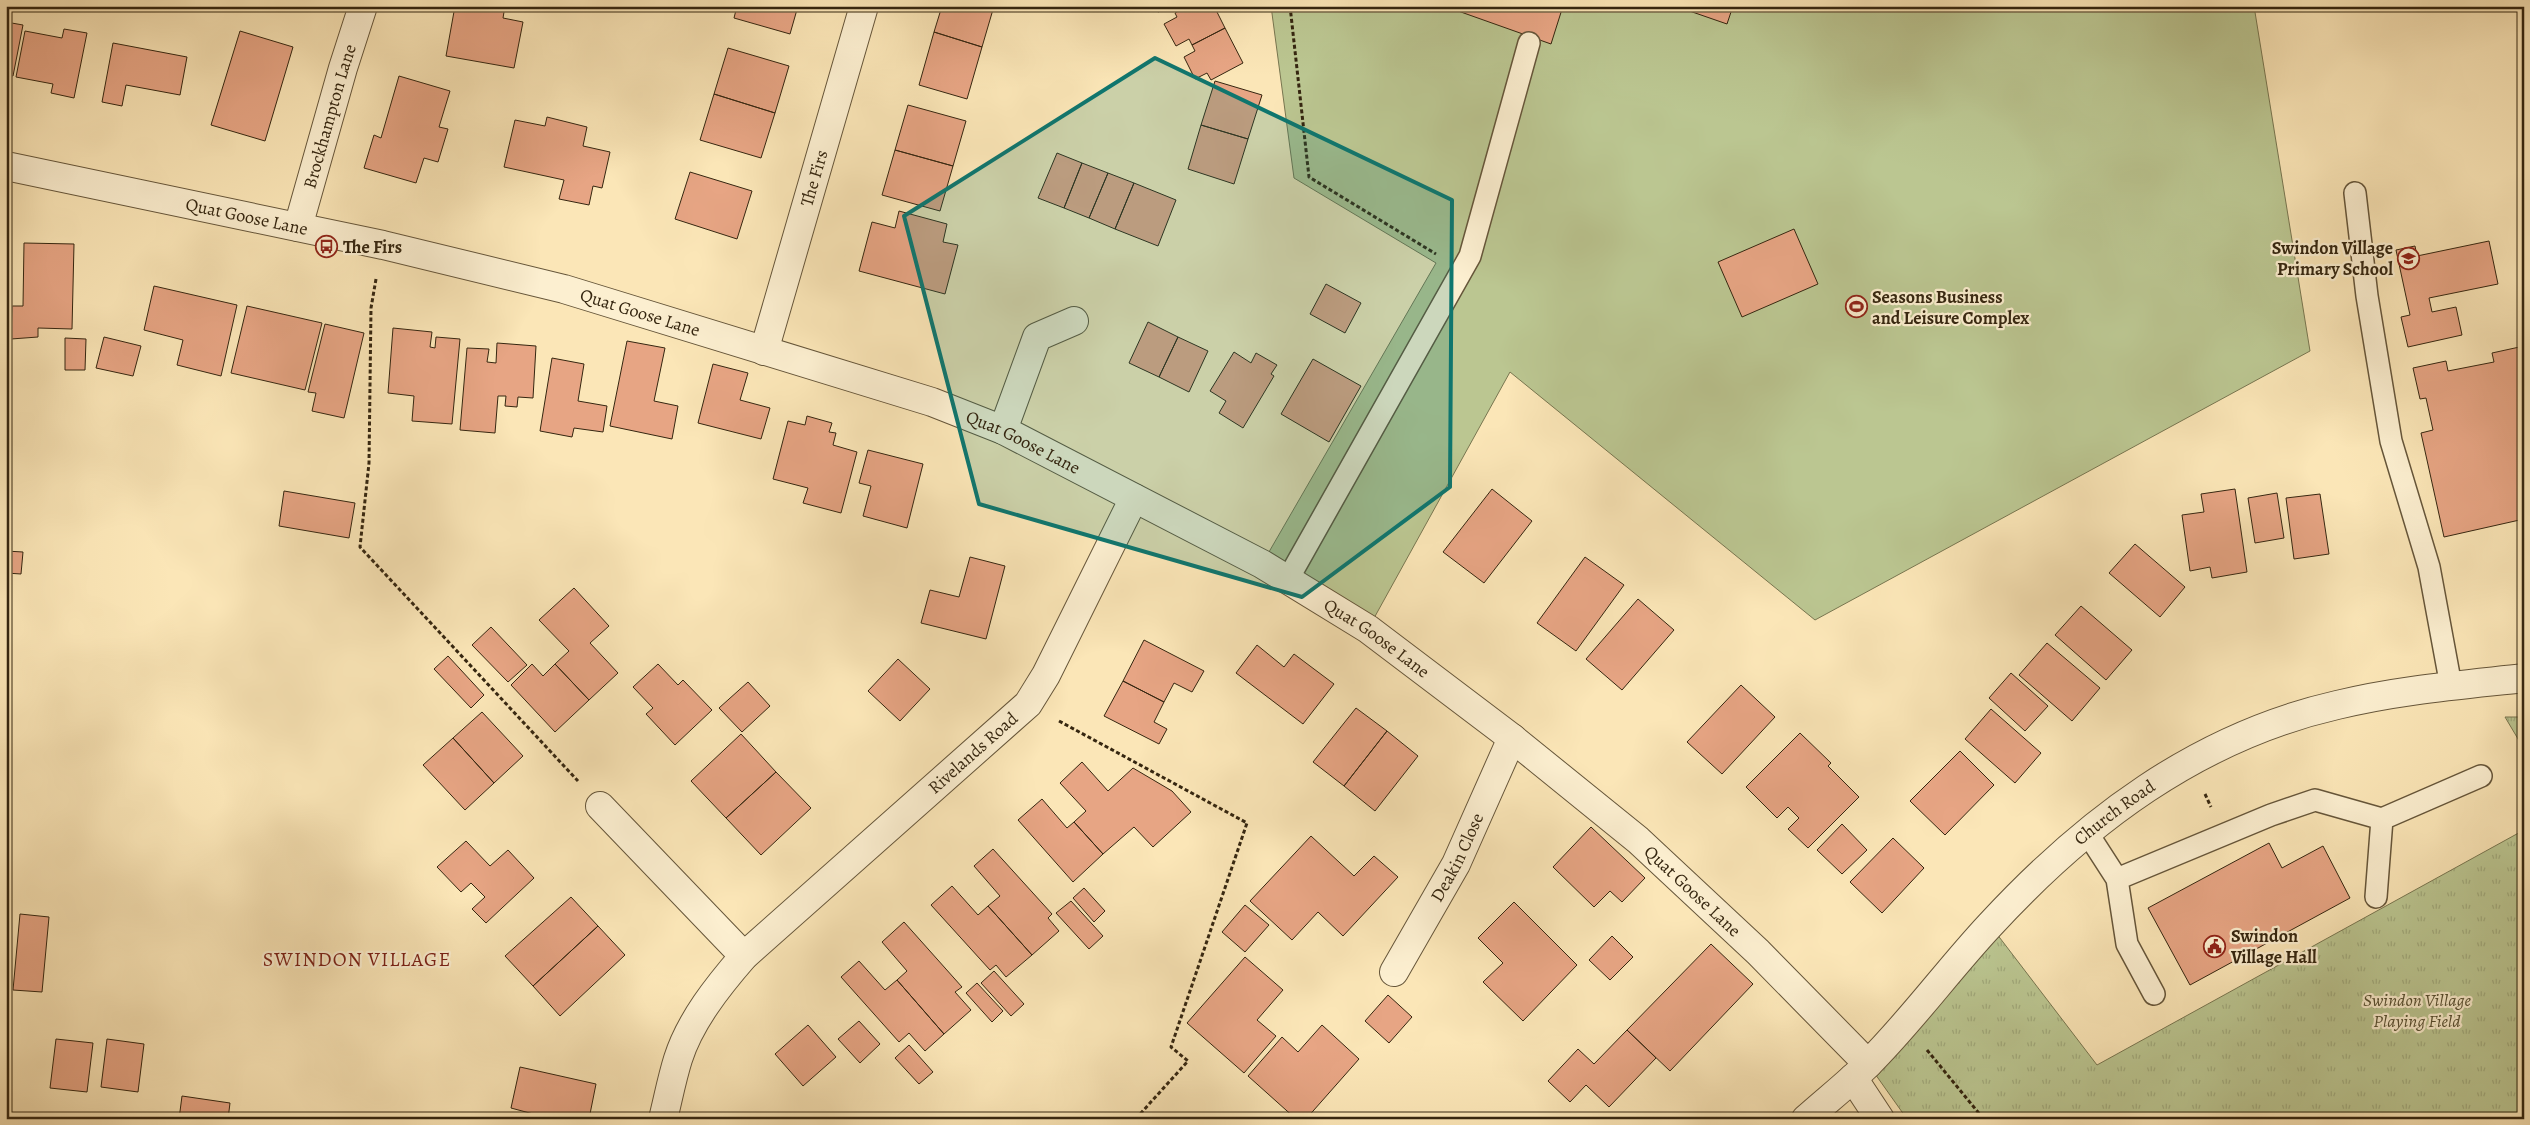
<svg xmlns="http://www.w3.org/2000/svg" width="2530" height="1125" font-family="Alegreya,serif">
<defs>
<pattern id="grass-tufts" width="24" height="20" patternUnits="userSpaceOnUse" patternTransform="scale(1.25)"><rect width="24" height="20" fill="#bbc691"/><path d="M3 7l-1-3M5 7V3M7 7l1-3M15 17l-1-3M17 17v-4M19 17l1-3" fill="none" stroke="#a1aa7c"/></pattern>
</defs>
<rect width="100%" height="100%" fill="#fbe6b7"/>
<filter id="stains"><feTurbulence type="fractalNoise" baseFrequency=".004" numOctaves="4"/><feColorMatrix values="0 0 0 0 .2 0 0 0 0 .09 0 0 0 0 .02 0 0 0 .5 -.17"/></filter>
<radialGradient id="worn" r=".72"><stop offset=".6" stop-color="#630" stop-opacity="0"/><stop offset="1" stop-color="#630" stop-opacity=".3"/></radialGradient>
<path fill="url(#grass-tufts)" stroke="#787650" d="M 2505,717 L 2524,717 L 2524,749 Z
M 2524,830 L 2524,1119 L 1907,1119 L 1873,1071 L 1990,925 L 2097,1065 Z"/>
<path fill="#bbc691" stroke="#787650" d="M 1271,6 L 2254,6 L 2310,351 L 1815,620 L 1510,372 L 1368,629 L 1262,564 L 1436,263 L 1294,178 Z"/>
<path fill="#e7a584" stroke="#352610" d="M 455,6 L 505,6 L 503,18 L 523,22 L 514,68 L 446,56 Z
M 737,6 L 798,6 L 790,34 L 734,18 Z
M 942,6 L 994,6 L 982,47 L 934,32 Z
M 1140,6 L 1161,6 L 1159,12 Z
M 1187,6 L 1214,6 L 1225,28 L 1192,45 L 1189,39 L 1176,46 L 1164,24 L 1177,17 L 1175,13 Z
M 1444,6 L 1563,6 L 1551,44 Z
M 1675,6 L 1733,6 L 1727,24 Z
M 6,22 L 23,25 L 13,76 L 6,75 Z
M 1225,28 L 1243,63 L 1211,80 L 1207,73 L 1195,79 L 1184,57 L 1195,51 L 1192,45 Z
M 64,29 L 87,33 L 74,98 L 51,93 L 53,84 L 16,77 L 25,31 L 62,38 Z
M 240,31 L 293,47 L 265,141 L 211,125 Z
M 934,32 L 982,47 L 967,99 L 919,85 Z
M 113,43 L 187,57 L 180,95 L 126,85 L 122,106 L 102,102 Z
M 728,48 L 789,66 L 775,113 L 714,94 Z
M 399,76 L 450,91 L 439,127 L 448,129 L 438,162 L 424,158 L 416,183 L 364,168 L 374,135 L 381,138 Z
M 1215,81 L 1262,95 L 1248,139 L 1201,125 Z
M 714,94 L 775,113 L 761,158 L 700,140 Z
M 908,105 L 966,121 L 953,166 L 895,150 Z
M 547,117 L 587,127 L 583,146 L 610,152 L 602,188 L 593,186 L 589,205 L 559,199 L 564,180 L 504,167 L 515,120 L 545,126 Z
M 1201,125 L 1248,139 L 1234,184 L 1188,169 Z
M 895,150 L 953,166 L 940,211 L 882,195 Z
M 1057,153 L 1082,163 L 1064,208 L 1038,198 Z
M 1082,163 L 1108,173 L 1089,218 L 1064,208 Z
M 690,172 L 752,191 L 737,239 L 675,219 Z
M 1108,173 L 1134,183 L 1115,229 L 1089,218 Z
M 1134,183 L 1176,200 L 1158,246 L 1115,229 Z
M 899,211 L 947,224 L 943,242 L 958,245 L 945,294 L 859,271 L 872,222 L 895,228 Z
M 1794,229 L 1818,284 L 1742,317 L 1718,262 Z
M 2489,241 L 2498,284 L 2429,298 L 2432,312 L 2456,307 L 2462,335 L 2408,347 L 2401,317 L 2410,315 L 2396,250 L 2415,246 L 2417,256 Z
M 24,243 L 74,244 L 72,329 L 38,328 L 38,337 L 11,339 L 12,306 L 23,306 Z
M 1326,284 L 1361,303 L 1345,333 L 1310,314 Z
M 154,286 L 237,305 L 221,376 L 177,365 L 183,340 L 144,330 Z
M 247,306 L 322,323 L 305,390 L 231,373 Z
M 1148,322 L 1178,337 L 1159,377 L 1129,363 Z
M 325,324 L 364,333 L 344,418 L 312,411 L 316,393 L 308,392 Z
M 393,328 L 432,332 L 430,347 L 435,348 L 436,337 L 460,339 L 452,424 L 412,421 L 414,396 L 388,393 Z
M 104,337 L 141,346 L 133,376 L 96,368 Z
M 1178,337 L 1208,351 L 1189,392 L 1159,377 Z
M 65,338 L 86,339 L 85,370 L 65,370 Z
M 627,341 L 665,348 L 654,401 L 678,406 L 672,439 L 610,426 Z
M 497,343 L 536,346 L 533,398 L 518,397 L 517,407 L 505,406 L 506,396 L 498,396 L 495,433 L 460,430 L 467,348 L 489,349 L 487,362 L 496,363 Z
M 2524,346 L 2524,519 L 2444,537 L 2421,433 L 2433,430 L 2426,398 L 2420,399 L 2413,368 L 2446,361 L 2448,371 L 2494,362 L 2492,353 Z
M 1234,352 L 1251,363 L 1256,353 L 1277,365 L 1271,374 L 1274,376 L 1243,428 L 1219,413 L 1226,401 L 1210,391 Z
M 552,358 L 584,364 L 578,401 L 607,406 L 603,432 L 574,428 L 572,437 L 540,431 Z
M 1313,359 L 1361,386 L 1329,442 L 1281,414 Z
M 713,364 L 748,373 L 740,400 L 770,408 L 761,439 L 698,423 Z
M 807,416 L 832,423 L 829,432 L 836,433 L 833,445 L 857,452 L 841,513 L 803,503 L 808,488 L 773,479 L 788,421 L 805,425 Z
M 868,450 L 923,464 L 907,528 L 863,516 L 871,486 L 859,483 Z
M 1492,489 L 1532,521 L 1484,583 L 1443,552 Z
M 2235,489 L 2247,572 L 2212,578 L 2210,567 L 2190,571 L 2182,515 L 2204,512 L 2201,494 Z
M 284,491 L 355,503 L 349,538 L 279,526 Z
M 2277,493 L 2284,538 L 2255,543 L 2248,498 Z
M 2320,494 L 2329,554 L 2294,559 L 2286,498 Z
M 2135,544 L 2185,587 L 2160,617 L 2109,573 Z
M 6,551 L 23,552 L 21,574 L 6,573 Z
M 970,557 L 1005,566 L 986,639 L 921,623 L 930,590 L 959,597 Z
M 1585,557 L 1624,585 L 1576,651 L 1537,623 Z
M 574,588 L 609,626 L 590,643 L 618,673 L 589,700 L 555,664 L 569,651 L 539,620 Z
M 1638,599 L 1674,630 L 1622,690 L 1586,659 Z
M 2081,606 L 2132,650 L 2106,680 L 2055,635 Z
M 491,627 L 527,665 L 508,682 L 472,645 Z
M 1144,640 L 1204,671 L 1192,692 L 1174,683 L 1164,702 L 1123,681 Z
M 2047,643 L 2100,688 L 2072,721 L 2019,675 Z
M 1257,645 L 1284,667 L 1294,654 L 1334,684 L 1303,724 L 1236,673 Z
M 448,656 L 484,695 L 471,708 L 434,669 Z
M 898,659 L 930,689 L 900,721 L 868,691 Z
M 532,664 L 543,676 L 555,664 L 589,700 L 555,732 L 511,685 Z
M 658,664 L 678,685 L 683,680 L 712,710 L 675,745 L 646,714 L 653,708 L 633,687 Z
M 2011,673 L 2048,706 L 2025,731 L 1989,698 Z
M 1123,681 L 1164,702 L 1154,722 L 1167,729 L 1159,744 L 1104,716 Z
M 748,682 L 770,706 L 742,732 L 719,708 Z
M 1741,685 L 1775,717 L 1722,774 L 1687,742 Z
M 1356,708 L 1387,731 L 1344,786 L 1313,762 Z
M 1991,709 L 2041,753 L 2015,783 L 1965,739 Z
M 482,712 L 523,756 L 494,783 L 453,738 Z
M 1387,731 L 1418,756 L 1375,811 L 1344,786 Z
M 1800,733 L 1831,763 L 1828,766 L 1859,797 L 1808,848 L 1788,829 L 1799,818 L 1788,807 L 1777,818 L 1746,787 Z
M 741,734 L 776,772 L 726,818 L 691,781 Z
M 453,738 L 494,783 L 465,810 L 423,765 Z
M 1960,751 L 1994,785 L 1945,835 L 1910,801 Z
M 1082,762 L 1108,791 L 1133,768 L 1172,791 L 1191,812 L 1153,847 L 1134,827 L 1103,854 L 1074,822 L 1086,811 L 1060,783 Z
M 776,772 L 811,808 L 761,855 L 726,818 Z
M 1042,799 L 1067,828 L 1074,822 L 1103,854 L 1073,882 L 1018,820 Z
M 1842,824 L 1867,850 L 1842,874 L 1817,850 Z
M 1591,827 L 1645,878 L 1622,902 L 1610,891 L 1594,907 L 1553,867 Z
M 1311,836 L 1354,876 L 1374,856 L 1398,877 L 1343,936 L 1318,912 L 1292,940 L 1250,901 Z
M 1893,838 L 1924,868 L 1882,913 L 1850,882 Z
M 466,841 L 490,866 L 508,850 L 534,878 L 486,923 L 472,909 L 485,897 L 471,883 L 461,892 L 437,867 Z
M 2269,843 L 2282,868 L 2323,846 L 2350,898 L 2190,985 L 2148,908 Z
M 993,849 L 1052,914 L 1048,918 L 1059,931 L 1032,955 L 988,906 L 1000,896 L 974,866 Z
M 952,886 L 978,915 L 988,906 L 1032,955 L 1006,977 L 996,965 L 990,970 L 931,905 Z
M 1084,888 L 1105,911 L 1094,922 L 1073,898 Z
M 571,897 L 598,926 L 533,986 L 505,956 Z
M 1071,901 L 1103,936 L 1089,949 L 1056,913 Z
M 1514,902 L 1577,965 L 1523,1021 L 1483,982 L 1503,963 L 1478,938 Z
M 1245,905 L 1269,925 L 1245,952 L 1222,932 Z
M 20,914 L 49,917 L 42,992 L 13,990 Z
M 904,922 L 962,987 L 955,992 L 971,1010 L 944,1034 L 897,980 L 907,971 L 882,942 Z
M 598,926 L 625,955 L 560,1016 L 533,986 Z
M 1612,936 L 1633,957 L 1610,980 L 1589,960 Z
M 1711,944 L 1753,984 L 1670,1071 L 1627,1030 Z
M 1245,957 L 1283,990 L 1257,1020 L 1276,1036 L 1244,1073 L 1187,1023 Z
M 859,961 L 885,990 L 897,980 L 944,1034 L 925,1051 L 909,1033 L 899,1042 L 841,977 Z
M 994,971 L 1024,1004 L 1011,1016 L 981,983 Z
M 977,983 L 1003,1011 L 992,1022 L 966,993 Z
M 1388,995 L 1412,1017 L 1389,1043 L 1365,1021 Z
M 859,1021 L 880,1044 L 860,1063 L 838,1039 Z
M 808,1025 L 836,1057 L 803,1086 L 775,1054 Z
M 1322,1025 L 1359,1059 L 1306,1119 L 1296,1119 L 1248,1076 L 1282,1037 L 1298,1052 Z
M 1627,1030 L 1656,1058 L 1609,1107 L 1586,1085 L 1570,1102 L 1548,1081 L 1578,1049 L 1594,1064 Z
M 56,1039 L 93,1043 L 87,1092 L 50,1088 Z
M 107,1039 L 144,1044 L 138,1092 L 101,1087 Z
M 909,1045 L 933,1072 L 919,1084 L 895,1058 Z
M 520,1067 L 596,1084 L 589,1119 L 552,1119 L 511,1108 Z
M 182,1096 L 230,1103 L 228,1119 L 179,1119 Z"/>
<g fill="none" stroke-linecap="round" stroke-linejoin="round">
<defs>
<path id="service" d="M 2355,193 L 2367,296 L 2391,441 L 2429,567 L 2451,686
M 1288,579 L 1470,256 L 1529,43
M 2086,831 L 2117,879 L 2127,944 L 2154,994
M 2117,879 L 2271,815 L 2315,800 L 2382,819 L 2481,776
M 2376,897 L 2382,819"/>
<g id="minor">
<path id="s1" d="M 6,166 L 383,245 L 564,289 L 932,402 L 1003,430 L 1262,564 L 1368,629 L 1512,738 L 1638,840 L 1758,952 L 1868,1064"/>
<path id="s2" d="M 298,227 L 343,68 L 363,6"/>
<path id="s3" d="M 764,351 L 864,6"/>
<path d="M 1003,430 L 1037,337 L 1074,321"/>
<path d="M 600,806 L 744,956"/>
<path id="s4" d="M 1394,972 L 1456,864 L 1512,738"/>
<path d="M 1853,1078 L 1880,1119"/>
<path id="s5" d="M 663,1119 C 668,1099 672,1078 678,1059 C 690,1021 718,986 744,956 L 1028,704 L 1046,675 L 1134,498"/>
</g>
<g id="tertiary">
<path id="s6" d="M 1806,1119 C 1826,1101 1849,1083 1868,1064 C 1912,1020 1948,970 1990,925 C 2085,822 2197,737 2337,705 C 2398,690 2461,685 2524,678"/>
</g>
</defs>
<use href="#service" stroke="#66563a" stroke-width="24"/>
<use href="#minor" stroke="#66563a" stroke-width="30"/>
<use href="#tertiary" stroke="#66563a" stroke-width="30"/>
<path stroke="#352610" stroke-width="3" stroke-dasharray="4 2.5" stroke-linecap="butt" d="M 1290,6 L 1309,177 L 1436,254
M 376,279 L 371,308 L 369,463 L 360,547 L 578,781
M 1059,721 L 1247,823 L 1171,1047 L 1188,1061 L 1141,1113 L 1141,1119
M 2205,794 L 2211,807
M 1927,1050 L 1982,1117"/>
<use href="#service" stroke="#fcefd0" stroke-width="21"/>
<use href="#minor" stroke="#fcefd0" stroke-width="28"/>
<use href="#tertiary" stroke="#fcefd0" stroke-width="28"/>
</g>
<path fill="#0f766e" fill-opacity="0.2" stroke="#0f766e" stroke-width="4" stroke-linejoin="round" d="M 1155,58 L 1452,200 L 1450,487 L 1302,597 L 979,504 L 904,216 Z"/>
<defs>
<symbol id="bus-ring" viewBox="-11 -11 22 22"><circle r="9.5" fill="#fcefd0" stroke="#8f2418" stroke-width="1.5"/><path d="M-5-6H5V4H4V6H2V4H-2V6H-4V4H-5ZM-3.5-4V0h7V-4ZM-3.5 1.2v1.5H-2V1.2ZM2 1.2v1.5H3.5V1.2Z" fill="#8f2418"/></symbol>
<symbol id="school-ring" viewBox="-11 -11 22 22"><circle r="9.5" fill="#fcefd0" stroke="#8f2418" stroke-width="1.5"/><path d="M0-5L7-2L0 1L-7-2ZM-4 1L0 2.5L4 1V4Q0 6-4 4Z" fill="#8f2418"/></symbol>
<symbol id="stadium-ring" viewBox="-11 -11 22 22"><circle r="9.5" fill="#fcefd0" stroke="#8f2418" stroke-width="1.5"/><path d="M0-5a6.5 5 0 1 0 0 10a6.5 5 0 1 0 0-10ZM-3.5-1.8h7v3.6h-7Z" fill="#8f2418"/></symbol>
<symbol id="civic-ring" viewBox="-11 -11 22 22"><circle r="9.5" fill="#fcefd0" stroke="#8f2418" stroke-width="1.5"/><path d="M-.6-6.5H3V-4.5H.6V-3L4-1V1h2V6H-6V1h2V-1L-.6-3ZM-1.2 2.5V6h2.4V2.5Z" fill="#8f2418"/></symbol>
</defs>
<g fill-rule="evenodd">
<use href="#bus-ring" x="314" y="234" width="25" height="25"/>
<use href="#school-ring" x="2396" y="246" width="25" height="25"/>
<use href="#stadium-ring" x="1844" y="294" width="25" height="25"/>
<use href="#civic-ring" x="2202" y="934" width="25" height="25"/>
</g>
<g text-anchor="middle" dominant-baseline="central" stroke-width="4.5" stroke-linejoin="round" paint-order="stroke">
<g font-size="18" fill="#352610" stroke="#fcefd0">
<text stroke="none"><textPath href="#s2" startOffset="115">Brockhampton Lane</textPath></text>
<text stroke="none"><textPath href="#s3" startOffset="180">The Firs</textPath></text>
<text stroke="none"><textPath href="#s1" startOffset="246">Quat Goose Lane</textPath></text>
<text stroke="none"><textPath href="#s1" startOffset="651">Quat Goose Lane</textPath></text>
<text stroke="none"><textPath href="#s1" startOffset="1056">Quat Goose Lane</textPath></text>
<text stroke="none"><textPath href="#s1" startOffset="1461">Quat Goose Lane</textPath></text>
<text stroke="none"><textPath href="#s5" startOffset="491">Rivelands Road</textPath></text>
<text stroke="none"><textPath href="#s6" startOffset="436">Church Road</textPath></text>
<text stroke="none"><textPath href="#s4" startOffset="131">Deakin Close</textPath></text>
<text stroke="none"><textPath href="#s1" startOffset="1866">Quat Goose Lane</textPath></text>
</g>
<g font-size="18" font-weight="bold" fill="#352610" stroke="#fcefd0" text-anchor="start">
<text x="343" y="247">The Firs</text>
<text x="2393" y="248" text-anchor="end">Swindon Village<tspan x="2393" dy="21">Primary School</tspan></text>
<text x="1872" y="297">Seasons Business<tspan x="1872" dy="21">and Leisure Complex</tspan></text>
<text x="2231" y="936">Swindon<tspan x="2231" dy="21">Village Hall</tspan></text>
</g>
<g font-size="18" font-style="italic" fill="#564e30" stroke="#fcefd0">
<text x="2417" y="1000">Swindon Village<tspan x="2417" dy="21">Playing Field</tspan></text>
</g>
<g font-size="20" letter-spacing="1" fill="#7a1f14" stroke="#fcefd0">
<text x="357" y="959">SWINDON VILLAGE</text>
</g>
</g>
<rect width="2530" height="1125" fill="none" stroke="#fbe6b7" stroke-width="25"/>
<rect x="8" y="8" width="2515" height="1110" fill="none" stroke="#352610" stroke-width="2.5"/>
<rect x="12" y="12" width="2505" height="1100" fill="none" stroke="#352610"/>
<rect width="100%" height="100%" filter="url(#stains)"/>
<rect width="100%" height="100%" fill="url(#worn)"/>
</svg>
